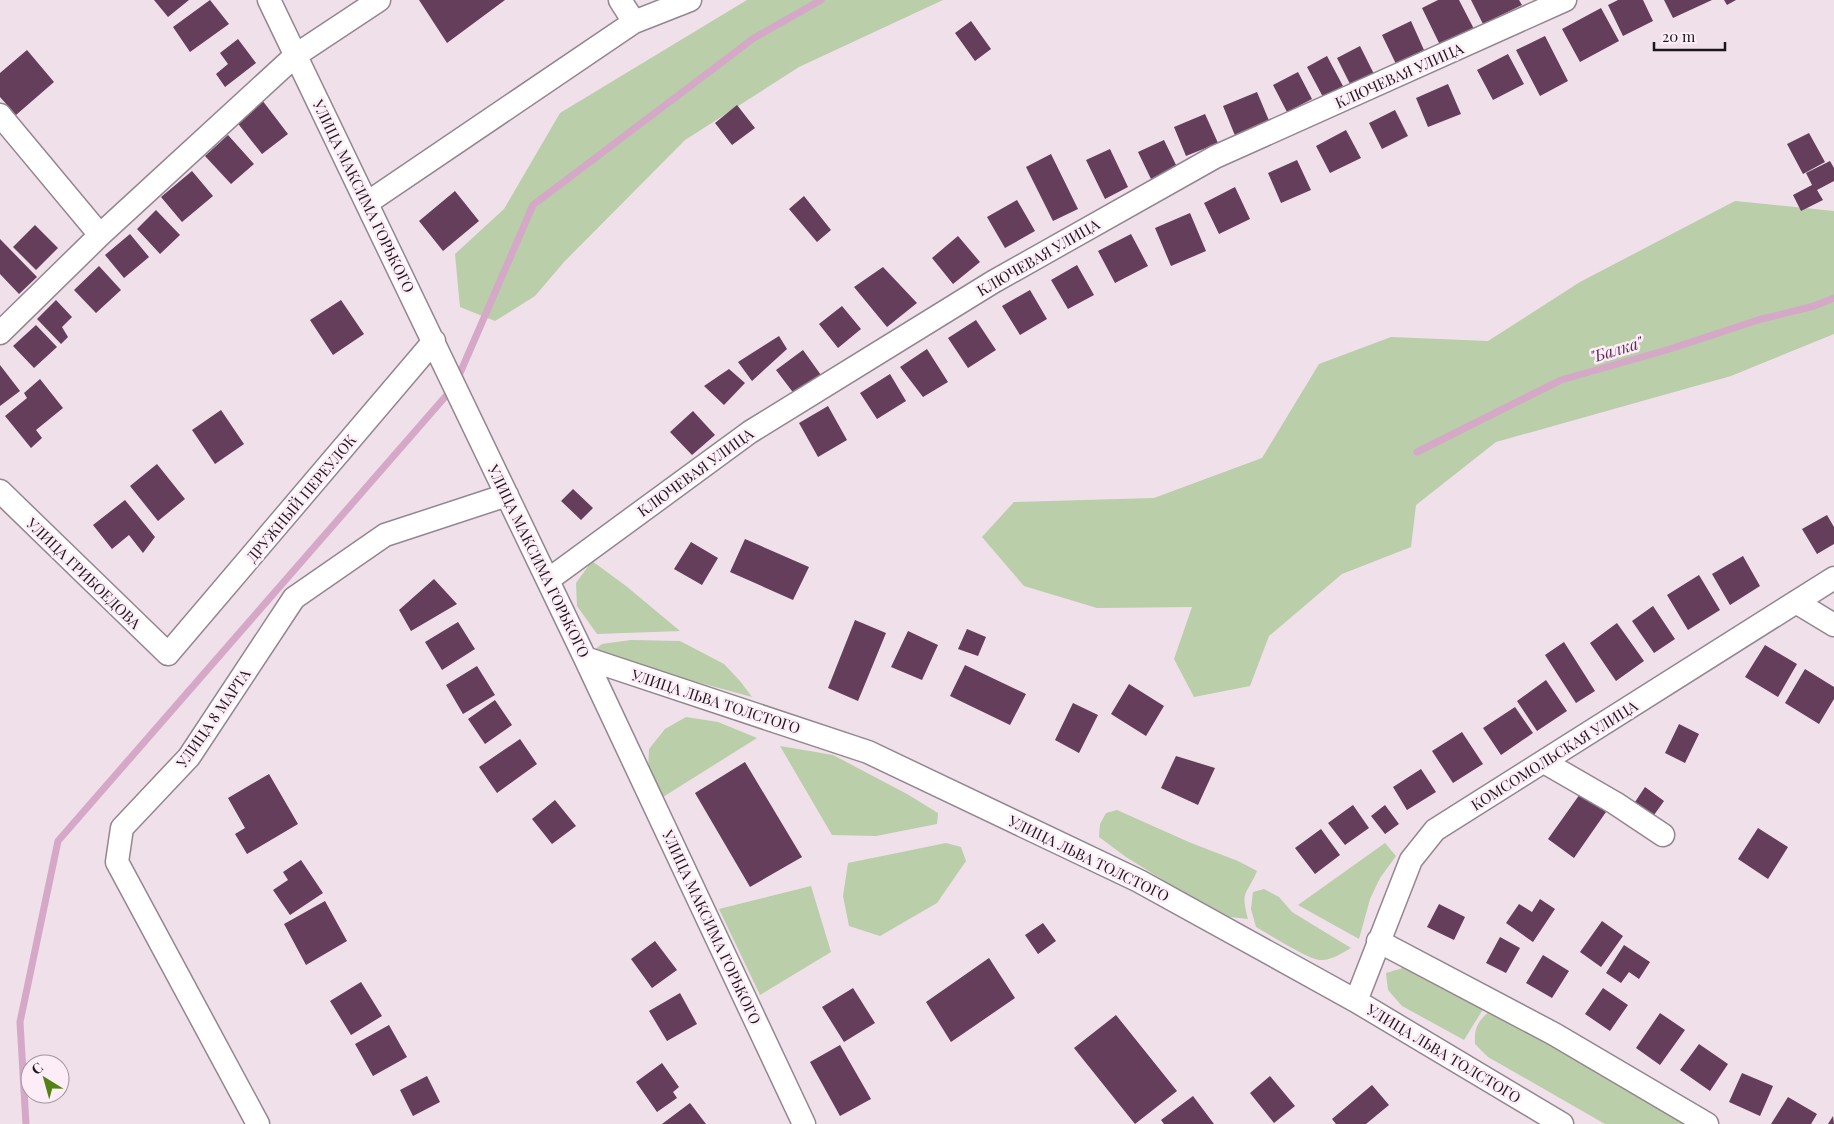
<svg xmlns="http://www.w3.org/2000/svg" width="1834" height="1124" font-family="'Playfair Display',serif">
<rect width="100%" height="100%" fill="#efe0ea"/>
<path fill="#b9cea9" d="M 747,0 L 943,0 L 799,67 L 685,140 L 564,262 L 535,296 L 495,321 L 460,307 L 455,254 L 504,209 L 560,113 Z
M 1735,201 L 1834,211 L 1834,334 L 1731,376 L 1496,442 L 1416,505 L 1411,547 L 1342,574 L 1269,636 L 1250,686 L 1194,697 L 1174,659 L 1192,607 L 1097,608 L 1024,586 L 982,537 L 1014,502 L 1154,498 L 1262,458 L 1319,364 L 1391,337 L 1488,341 L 1580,282 Z
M 592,561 L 626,586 L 680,631 L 597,634 L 577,606 L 576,583 Z
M 631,640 L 680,641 L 724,664 L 740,681 L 752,697 L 682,678 L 593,651 L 602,644 Z
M 686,717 L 718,722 L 757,738 L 663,797 L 648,773 L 649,749 L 665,729 Z
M 780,746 L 833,755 L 907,794 L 938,813 L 937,824 L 876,836 L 832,835 Z
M 1117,810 L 1191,843 L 1238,861 L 1257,871 C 1247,895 1240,890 1248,919 L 1230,917 L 1171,885 L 1126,857 L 1099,837 L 1100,824 L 1106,813 Z
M 946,843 L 961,847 L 966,861 L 937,903 L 880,936 L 849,926 L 843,896 L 848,863 Z
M 1385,843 L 1396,856 L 1380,878 L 1370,899 L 1359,939 L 1298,905 Z
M 811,886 L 831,952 L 760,995 L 719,909 Z
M 1264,889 L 1279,897 L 1292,912 L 1351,948 C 1342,953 1332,960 1322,960 C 1310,961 1269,934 1256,927 L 1251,909 L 1253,892 Z
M 1403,968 L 1427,972 L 1485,1006 L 1464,1040 L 1402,1006 L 1388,990 L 1386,973 Z
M 1492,1009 L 1659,1100 L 1683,1124 L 1605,1124 L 1488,1057 L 1475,1044 C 1474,1026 1479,1020 1492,1009 Z"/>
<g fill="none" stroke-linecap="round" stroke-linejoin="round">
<path stroke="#d5a8c8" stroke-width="7" d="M 457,380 L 533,205 L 754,38 L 821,0
M 1417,452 L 1561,380 L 1670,349 L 1758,320 L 1814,306 L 1834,298
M 26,1124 L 20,1022 L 58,841 L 452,389"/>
</g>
<path fill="#643e5a" d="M 154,0 L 189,0 L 168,17 Z
M 210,0 L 229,24 L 190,52 L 173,27 Z
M 419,0 L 505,0 L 447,43 Z
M 1438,0 L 1459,0 L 1474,29 L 1440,45 L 1422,8 Z
M 1471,0 L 1519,0 L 1522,5 L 1483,24 Z
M 1618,0 L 1643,0 L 1653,21 L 1623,36 L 1608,5 Z
M 1664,0 L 1712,0 L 1673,18 Z
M 1724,0 L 1736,0 L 1727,5 Z
M 1601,8 L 1619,41 L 1580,62 L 1562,29 Z
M 971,21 L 991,49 L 975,61 L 955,33 Z
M 1411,21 L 1424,50 L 1396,64 L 1382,35 Z
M 1545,36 L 1568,81 L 1540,96 L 1516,50 Z
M 238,39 L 256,63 L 225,87 L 216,74 L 228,64 L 220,53 Z
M 1360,46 L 1374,74 L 1351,86 L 1337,58 Z
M 27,50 L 54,82 L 16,115 L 0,97 L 0,73 Z
M 1508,54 L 1524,84 L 1493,100 L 1477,70 Z
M 1327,56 L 1343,86 L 1323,97 L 1307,67 Z
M 1298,72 L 1312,99 L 1287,112 L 1273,85 Z
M 1448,84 L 1461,114 L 1428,127 L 1416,98 Z
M 1257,92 L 1270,123 L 1236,138 L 1223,106 Z
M 262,100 L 288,134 L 262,154 L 236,121 Z
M 737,105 L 755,128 L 732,145 L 715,123 Z
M 1395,110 L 1408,136 L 1382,149 L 1369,123 Z
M 1205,114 L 1218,143 L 1186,156 L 1174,127 Z
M 1346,130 L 1361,158 L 1330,173 L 1316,146 Z
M 1809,133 L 1825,162 L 1803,174 L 1787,144 Z
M 228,135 L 254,164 L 231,184 L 205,156 Z
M 1164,140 L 1177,167 L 1151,179 L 1138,152 Z
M 1110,149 L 1128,187 L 1105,199 L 1086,160 Z
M 1051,154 L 1078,209 L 1053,221 L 1026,167 Z
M 1297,160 L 1311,190 L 1281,203 L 1268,173 Z
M 1830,161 L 1834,168 L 1834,181 L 1817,190 L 1823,200 L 1801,211 L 1793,195 L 1812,185 L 1806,173 Z
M 192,171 L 213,196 L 182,222 L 161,197 Z
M 1235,187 L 1250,219 L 1219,234 L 1204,203 Z
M 455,191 L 479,221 L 443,251 L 419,221 Z
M 804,196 L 831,230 L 817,242 L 789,209 Z
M 1017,200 L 1035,231 L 1005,248 L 987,217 Z
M 156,210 L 180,235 L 160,254 L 137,229 Z
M 1190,213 L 1206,251 L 1171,266 L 1155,228 Z
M 35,225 L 58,248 L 36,270 L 13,247 Z
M 130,234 L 149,257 L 124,278 L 105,255 Z
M 1131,234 L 1148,266 L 1115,283 L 1098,251 Z
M 958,236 L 980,262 L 953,284 L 932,258 Z
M 0,239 L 37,277 L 19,294 L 0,274 Z
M 1077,265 L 1094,295 L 1068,309 L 1051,280 Z
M 99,266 L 121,290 L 96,313 L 74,290 Z
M 883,267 L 917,303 L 887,327 L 854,287 Z
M 1030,290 L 1047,319 L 1020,335 L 1002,306 Z
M 56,300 L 72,317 L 62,327 L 68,337 L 61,344 L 37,319 Z
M 341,300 L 364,334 L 333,355 L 310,320 Z
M 842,306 L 861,329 L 838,348 L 819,324 Z
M 976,320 L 996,350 L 968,368 L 948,338 Z
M 36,325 L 57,347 L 34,368 L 13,346 Z
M 779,336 L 787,349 L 752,381 L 738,362 Z
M 927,349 L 948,382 L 923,397 L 900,367 Z
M 803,350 L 821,375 L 795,395 L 776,370 Z
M 0,365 L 20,391 L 0,406 Z
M 729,369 L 745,383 L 724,405 L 704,386 Z
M 890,374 L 906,401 L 877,419 L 860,393 Z
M 40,379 L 63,408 L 36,430 L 42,438 L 31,448 L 5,416 L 27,398 L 24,393 Z
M 828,406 L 847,440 L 818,457 L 799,423 Z
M 221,410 L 244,444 L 215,464 L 192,430 Z
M 693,411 L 715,435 L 692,455 L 670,432 Z
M 157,464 L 185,499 L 158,521 L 130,486 Z
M 573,489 L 593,508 L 581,520 L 561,501 Z
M 125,500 L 155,537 L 143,553 L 129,535 L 112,549 L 93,525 Z
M 1827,515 L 1834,527 L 1834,544 L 1817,554 L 1802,529 Z
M 745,539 L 809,567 L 793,600 L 730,572 Z
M 691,542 L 718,558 L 702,585 L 674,569 Z
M 1743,556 L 1760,586 L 1730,605 L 1712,574 Z
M 1699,575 L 1720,610 L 1688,630 L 1667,595 Z
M 434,579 L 457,604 L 411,631 L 399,610 Z
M 1653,606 L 1675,639 L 1654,653 L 1632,621 Z
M 855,620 L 886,633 L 858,701 L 828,688 Z
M 458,622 L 475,649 L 442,670 L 425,642 Z
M 1617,623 L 1644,661 L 1616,681 L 1590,643 Z
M 967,629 L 986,637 L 978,656 L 958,649 Z
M 908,631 L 938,645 L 922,680 L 891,667 Z
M 1564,642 L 1595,691 L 1576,703 L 1545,655 Z
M 1765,645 L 1797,664 L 1778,697 L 1745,677 Z
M 965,665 L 1026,694 L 1010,725 L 950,696 Z
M 477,666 L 495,695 L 463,714 L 446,685 Z
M 1805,669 L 1834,687 L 1834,699 L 1819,724 L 1785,703 Z
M 1546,680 L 1567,711 L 1537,731 L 1517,701 Z
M 1129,684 L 1164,706 L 1146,736 L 1111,714 Z
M 495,700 L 512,725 L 485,744 L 468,719 Z
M 1073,703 L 1098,715 L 1079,753 L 1055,740 Z
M 1515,707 L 1533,733 L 1501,755 L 1483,728 Z
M 1679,724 L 1699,734 L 1685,763 L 1665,753 Z
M 1462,732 L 1483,764 L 1453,783 L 1432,751 Z
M 520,739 L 537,764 L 497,793 L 479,767 Z
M 1176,756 L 1215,768 L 1198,805 L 1161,788 Z
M 745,762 L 802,857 L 750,887 L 695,793 Z
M 1421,769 L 1436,792 L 1407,810 L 1393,787 Z
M 269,774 L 298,824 L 247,854 L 235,834 L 245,828 L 228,798 Z
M 1645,787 L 1664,801 L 1654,815 L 1635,802 Z
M 1580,794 L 1606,812 L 1574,858 L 1548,839 Z
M 555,800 L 576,826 L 552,844 L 532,819 Z
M 1353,805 L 1369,828 L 1345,845 L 1328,823 Z
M 1385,805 L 1399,824 L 1385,834 L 1371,816 Z
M 1758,828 L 1788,847 L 1768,879 L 1738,859 Z
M 1321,829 L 1340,855 L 1315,874 L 1295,848 Z
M 301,860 L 323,893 L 290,915 L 273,890 L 288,880 L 283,872 Z
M 1540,899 L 1555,909 L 1533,942 L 1506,923 L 1519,904 L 1532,912 Z
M 325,901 L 347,941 L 306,965 L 284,924 Z
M 1439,904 L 1465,917 L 1454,940 L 1427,927 Z
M 1602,921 L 1623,936 L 1601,967 L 1580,952 Z
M 1043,923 L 1056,941 L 1038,954 L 1025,935 Z
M 1500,937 L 1520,948 L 1506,973 L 1486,963 Z
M 655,941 L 677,970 L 652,988 L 631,959 Z
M 1624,945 L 1650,962 L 1639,979 L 1629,972 L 1621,983 L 1606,973 Z
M 1543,955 L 1569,971 L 1552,998 L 1526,983 Z
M 989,958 L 1015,998 L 951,1042 L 926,1002 Z
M 361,982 L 382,1016 L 351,1035 L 330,1001 Z
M 853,988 L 875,1023 L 844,1042 L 822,1007 Z
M 1603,988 L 1628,1005 L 1610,1031 L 1585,1014 Z
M 680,993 L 697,1024 L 667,1041 L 649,1011 Z
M 1660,1013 L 1685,1030 L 1660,1065 L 1636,1048 Z
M 1116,1015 L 1177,1091 L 1135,1124 L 1074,1048 Z
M 389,1025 L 407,1057 L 373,1076 L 355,1044 Z
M 1699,1044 L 1728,1064 L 1710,1091 L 1680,1070 Z
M 840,1045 L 871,1099 L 840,1116 L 810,1062 Z
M 662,1063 L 679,1087 L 673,1092 L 677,1098 L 657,1112 L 636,1082 Z
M 1742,1073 L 1773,1086 L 1760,1116 L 1729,1102 Z
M 427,1076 L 440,1102 L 413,1116 L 400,1090 Z
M 1270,1076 L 1295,1106 L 1274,1123 L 1250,1093 Z
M 1372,1085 L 1389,1105 L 1366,1124 L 1336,1124 L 1332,1119 Z
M 1193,1096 L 1214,1124 L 1164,1124 L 1161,1120 Z
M 1788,1097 L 1817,1114 L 1811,1124 L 1771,1124 Z
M 690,1103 L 706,1124 L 662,1124 Z
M 1833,1116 L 1834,1124 L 1828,1124 Z"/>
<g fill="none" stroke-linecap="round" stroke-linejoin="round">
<defs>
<path id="minor" d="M 269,0 L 585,658 L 804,1124
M 634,22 L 690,0
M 0,115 L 100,235
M 367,203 L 634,22 L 620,0
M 0,333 L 100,235 L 296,55 L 379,0
M 0,491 L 168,654 L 434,341
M 548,580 L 750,432 L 993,282 L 1215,157 L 1565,0
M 1796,602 L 1834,625
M 585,658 L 868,752 L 1139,881 L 1356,1001 L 1562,1124
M 1544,762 L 1615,803 L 1663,835
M 1378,941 L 1554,1034 L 1707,1124
M 1356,1001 L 1411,860 L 1435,830 L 1834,578
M 258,1124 L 117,862 L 122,828 L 189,757 L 294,598 L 385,535 L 507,495"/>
</defs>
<use href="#minor" stroke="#948690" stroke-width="25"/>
<use href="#minor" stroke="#fff" stroke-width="22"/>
</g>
<g text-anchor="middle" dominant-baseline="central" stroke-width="5" stroke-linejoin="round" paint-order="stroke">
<g font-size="15" fill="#1c161a" stroke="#fcedf7">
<text transform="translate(1399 75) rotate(-24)">КЛЮЧЕВАЯ УЛИЦА</text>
<text transform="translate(364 196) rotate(64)">УЛИЦА МАКСИМА ГОРЬКОГО</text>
<text transform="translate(1038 257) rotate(-30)">КЛЮЧЕВАЯ УЛИЦА</text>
<text transform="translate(695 472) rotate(-36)">КЛЮЧЕВАЯ УЛИЦА</text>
<text transform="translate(301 498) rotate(-50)">ДРУЖНЫЙ ПЕРЕУЛОК</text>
<text transform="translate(539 561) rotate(64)">УЛИЦА МАКСИМА ГОРЬКОГО</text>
<text transform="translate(84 573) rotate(44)">УЛИЦА ГРИБОЕДОВА</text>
<text transform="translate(716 701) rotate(18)">УЛИЦА ЛЬВА ТОЛСТОГО</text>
<text transform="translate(213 718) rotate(-55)">УЛИЦА 8 МАРТА</text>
<text transform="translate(1554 755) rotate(-32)">КОМСОМОЛЬСКАЯ УЛИЦА</text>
<text transform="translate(1089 858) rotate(26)">УЛИЦА ЛЬВА ТОЛСТОГО</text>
<text transform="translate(712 927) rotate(65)">УЛИЦА МАКСИМА ГОРЬКОГО</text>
<text transform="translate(1444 1053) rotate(31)">УЛИЦА ЛЬВА ТОЛСТОГО</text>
</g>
<g font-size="16" font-style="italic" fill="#5b254f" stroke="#fcedf7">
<text transform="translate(1616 349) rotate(-17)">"Балка"</text>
</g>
</g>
<g transform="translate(45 1079) rotate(323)"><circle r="24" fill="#fcedf7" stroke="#a2979f"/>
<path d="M0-4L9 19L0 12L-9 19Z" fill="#518214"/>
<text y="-8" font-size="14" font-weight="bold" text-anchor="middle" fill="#1c161a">С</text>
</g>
<path d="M1654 42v8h71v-8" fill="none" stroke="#1c161a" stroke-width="2.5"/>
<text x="1662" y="42" font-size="15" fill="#1c161a" stroke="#fcedf7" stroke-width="4" paint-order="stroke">20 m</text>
</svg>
